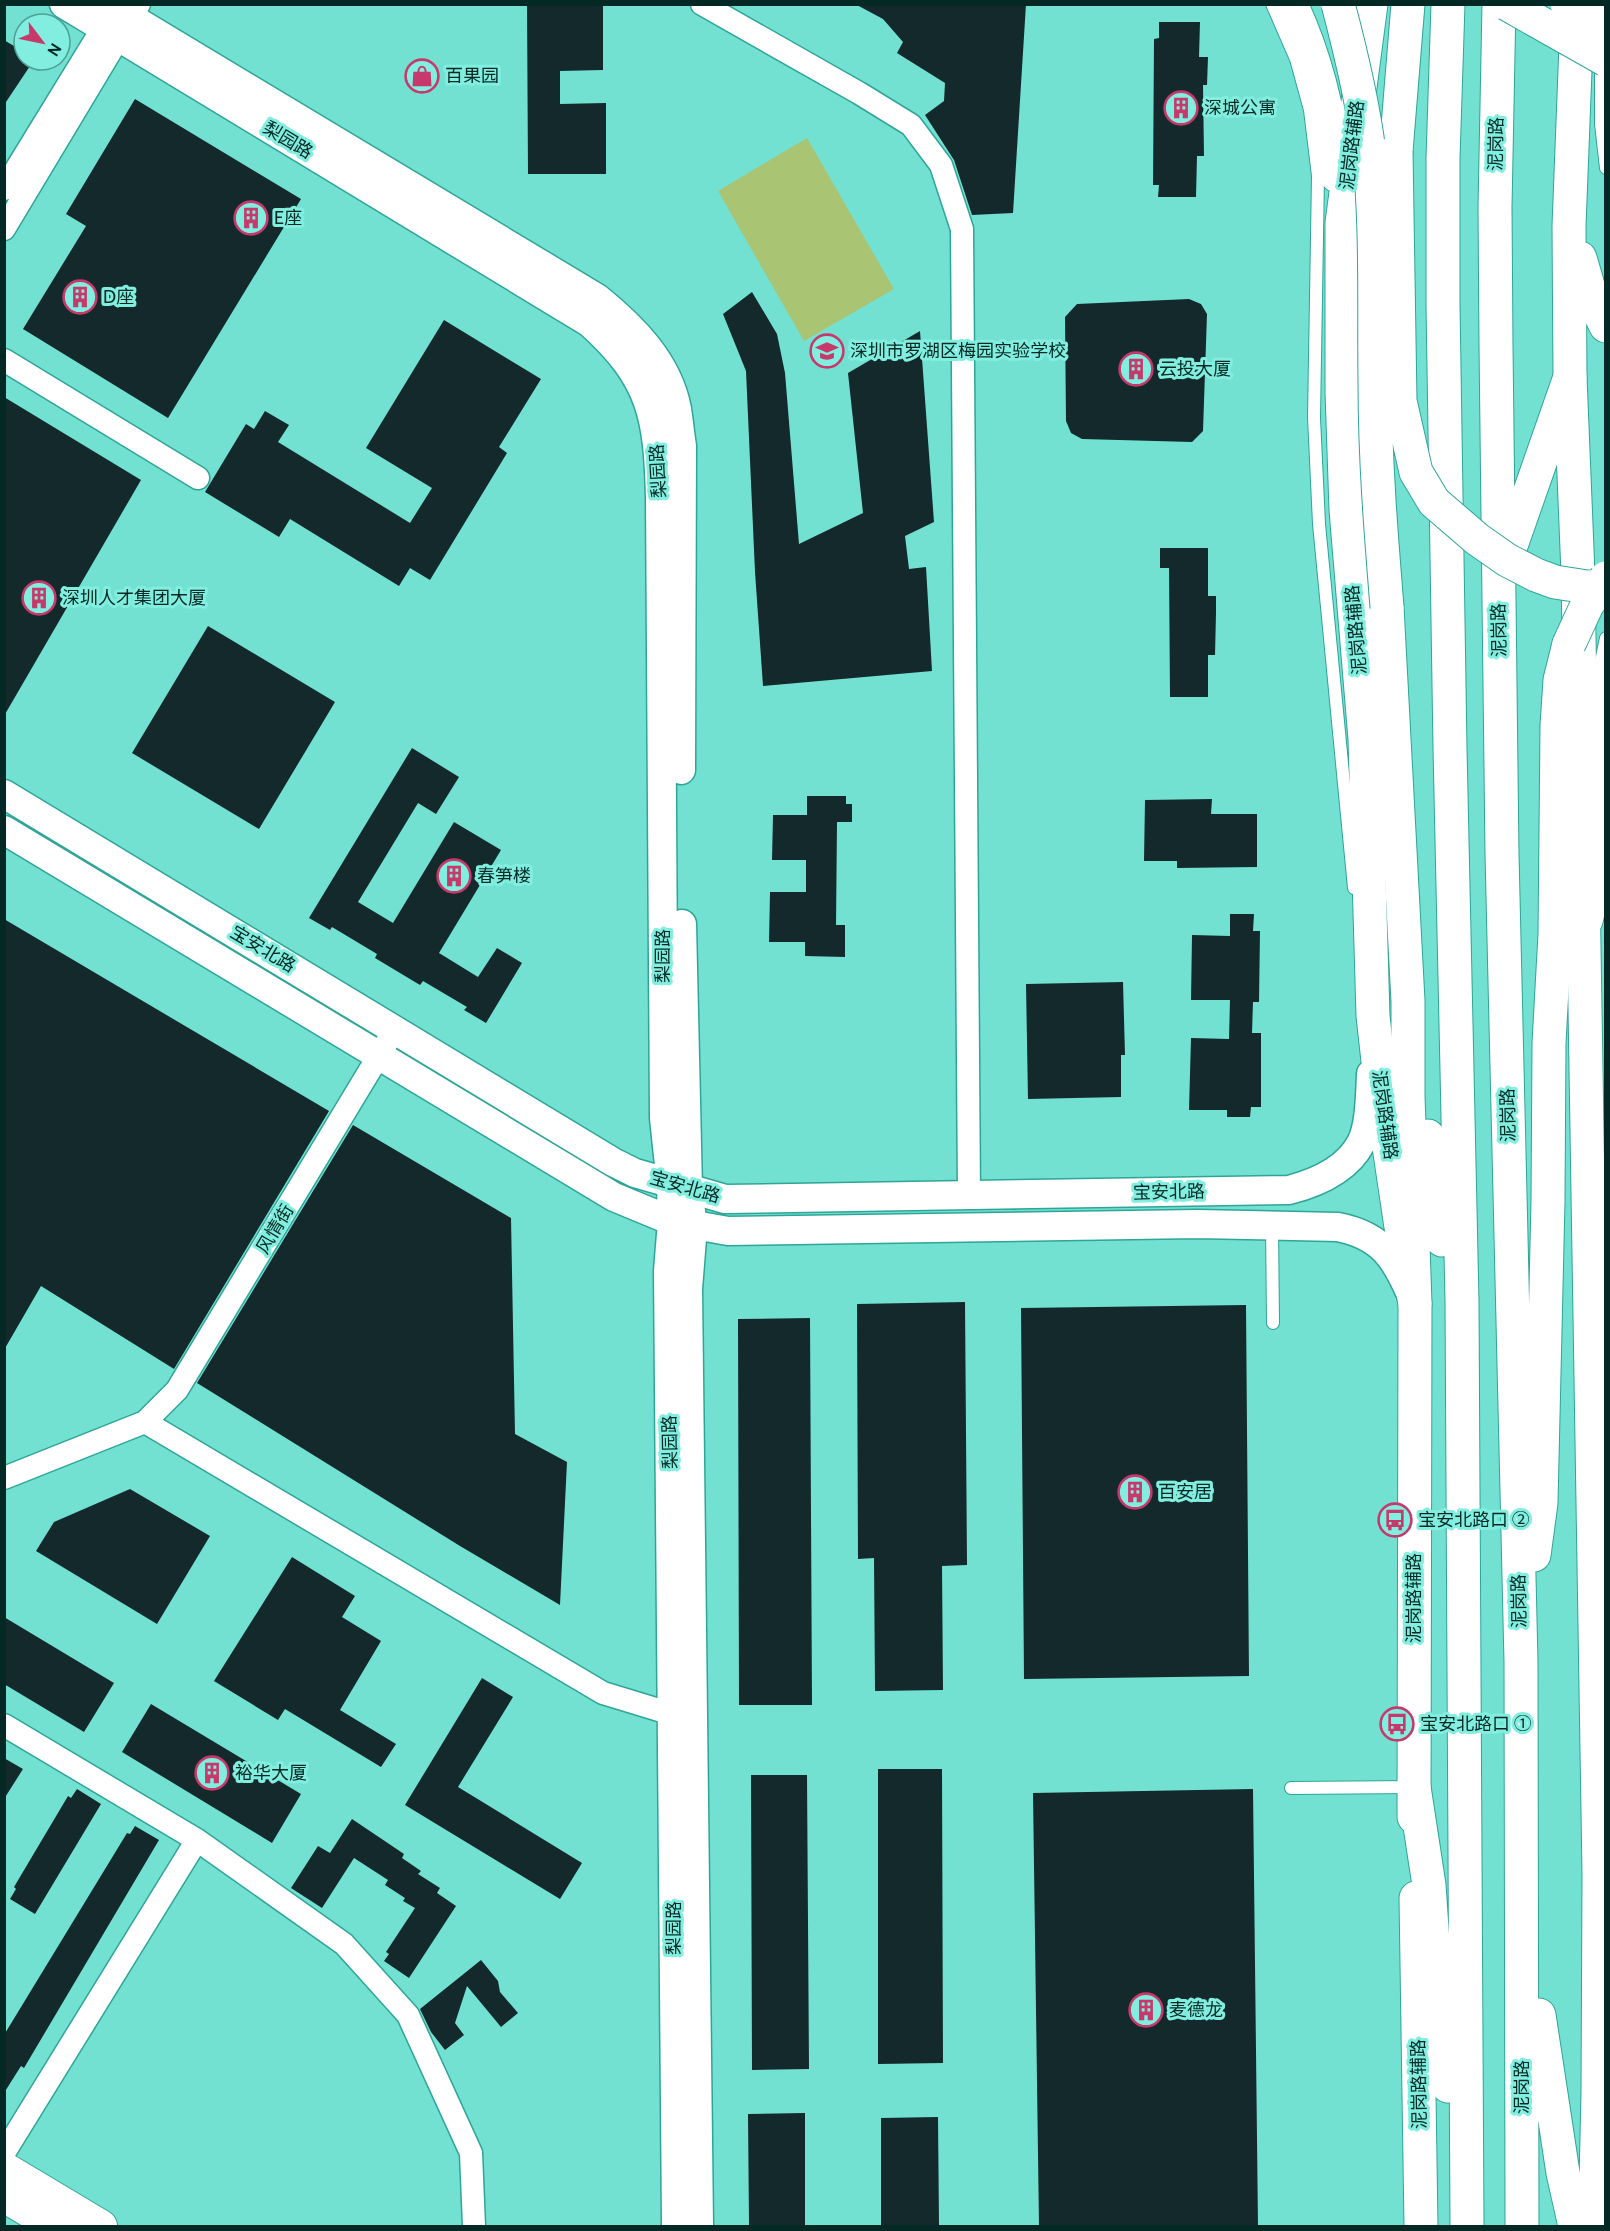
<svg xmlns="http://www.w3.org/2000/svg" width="1610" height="2231" font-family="Cabin,'Noto Sans SC',sans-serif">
<rect width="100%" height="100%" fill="#73e1d2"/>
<path fill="#a9c473" d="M 807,138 L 894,289 L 804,341 L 718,191 Z"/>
<path fill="#14292b" d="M 527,4 L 603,4 L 603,70 L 560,71 L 560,104 L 606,103 L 606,174 L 528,174 Z
M 855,4 L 1026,4 L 1013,213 L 972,215 L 954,160 L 925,115 L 944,101 L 945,83 L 897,53 L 903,42 L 883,19 Z
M 1159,22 L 1200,22 L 1199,57 L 1208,57 L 1207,85 L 1203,85 L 1204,156 L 1197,156 L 1196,197 L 1158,197 L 1159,185 L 1153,185 L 1154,39 L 1159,38 Z
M 4,40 L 24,52 L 24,60 L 34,60 L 4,105 Z
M 135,99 L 301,199 L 168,418 L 23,329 L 86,226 L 66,214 Z
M 752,292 L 777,334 L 785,373 L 799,544 L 863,513 L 848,373 L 920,331 L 934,522 L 905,536 L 909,569 L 926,567 L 932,671 L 763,686 L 755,572 L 746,371 L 723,314 Z
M 1189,299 L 1201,304 L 1207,314 L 1203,431 L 1192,442 L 1082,439 L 1071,433 L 1066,421 L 1065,317 L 1077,304 Z
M 444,320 L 541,379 L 499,447 L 507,453 L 430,580 L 410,568 L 399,586 L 290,519 L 279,537 L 205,492 L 246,424 L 254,429 L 265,411 L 289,425 L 278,442 L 410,523 L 432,488 L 366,448 Z
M 4,397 L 141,480 L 4,716 Z
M 1160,548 L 1208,548 L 1208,596 L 1216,596 L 1216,613 L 1215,655 L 1208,655 L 1208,697 L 1170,697 L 1169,568 L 1160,568 Z
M 208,626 L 335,702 L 259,829 L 132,753 Z
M 412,748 L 459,777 L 436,814 L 418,803 L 358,902 L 393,923 L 454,822 L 501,850 L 439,953 L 478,977 L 497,948 L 522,963 L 486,1023 L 464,1010 L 467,1007 L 423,981 L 420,985 L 375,958 L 377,954 L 332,927 L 330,930 L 309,918 Z
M 807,796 L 846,796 L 846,804 L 852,804 L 852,822 L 837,822 L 836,925 L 845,925 L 845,957 L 805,956 L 805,942 L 769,942 L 770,892 L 806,892 L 806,860 L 772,860 L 773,815 L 807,815 Z
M 1212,799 L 1211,814 L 1257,814 L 1257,867 L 1177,868 L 1177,861 L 1144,861 L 1145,800 Z
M 1230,914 L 1254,914 L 1253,931 L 1260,931 L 1259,1002 L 1253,1002 L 1252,1033 L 1261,1033 L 1261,1107 L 1251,1107 L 1250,1117 L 1227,1117 L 1227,1110 L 1189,1110 L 1191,1038 L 1229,1039 L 1230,1000 L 1191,1000 L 1192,935 L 1230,936 Z
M 4,919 L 329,1111 L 174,1369 L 41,1286 L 4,1350 Z
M 1123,982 L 1125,1055 L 1121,1055 L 1121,1097 L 1028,1099 L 1026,984 Z
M 353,1125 L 511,1218 L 515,1434 L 567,1462 L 560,1605 L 460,1546 L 197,1383 Z
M 965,1302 L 967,1565 L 942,1566 L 943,1690 L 875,1691 L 874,1558 L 858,1559 L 857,1304 Z
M 1246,1305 L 1249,1676 L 1024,1679 L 1021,1308 Z
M 810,1318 L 812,1705 L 739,1705 L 738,1319 Z
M 130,1489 L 210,1536 L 157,1624 L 36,1551 L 54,1522 Z
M 292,1557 L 355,1596 L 342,1617 L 381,1641 L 340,1710 L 396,1744 L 381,1767 L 285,1709 L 278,1720 L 214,1681 Z
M 4,1617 L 114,1683 L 84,1732 L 4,1684 Z
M 482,1678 L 513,1697 L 458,1787 L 582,1863 L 560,1899 L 405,1805 Z
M 151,1704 L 301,1794 L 272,1843 L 122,1752 Z
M 4,1758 L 23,1769 L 4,1799 Z
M 878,1769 L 942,1769 L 943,2063 L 878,2064 Z
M 751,1775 L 807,1775 L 809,2069 L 752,2070 Z
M 77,1789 L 101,1804 L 35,1914 L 10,1899 L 16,1889 L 14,1887 L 68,1796 L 71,1798 Z
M 1253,1789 L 1258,2226 L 1039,2226 L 1033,1793 Z
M 352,1819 L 404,1854 L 402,1858 L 421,1871 L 418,1874 L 440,1888 L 437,1893 L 456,1906 L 409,1978 L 384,1961 L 389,1954 L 386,1952 L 415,1908 L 403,1901 L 405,1898 L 385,1885 L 388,1880 L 354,1858 L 322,1908 L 291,1888 L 318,1846 L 330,1853 Z
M 135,1826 L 159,1840 L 24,2068 L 21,2066 L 4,2093 L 4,2035 L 127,1833 L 130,1834 Z
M 481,1960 L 498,1981 L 500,1992 L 518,2013 L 501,2027 L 467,1986 L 455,2023 L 464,2035 L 445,2050 L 431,2032 L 420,2009 Z
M 805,2113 L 805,2226 L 749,2226 L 748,2114 Z
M 938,2117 L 939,2226 L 881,2226 L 881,2118 Z"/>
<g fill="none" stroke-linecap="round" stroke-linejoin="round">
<defs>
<path id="service" d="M 1272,4 L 1296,59 L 1310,110 L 1318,176 L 1314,418 L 1319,524 L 1354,888
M 1601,58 L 1601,124 L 1606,168
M 1596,924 L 1600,908 L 1601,886 L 1599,671 L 1606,638
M 1272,1225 L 1273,1323
M 1291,1788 L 1413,1787"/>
<path id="minor" d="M 702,4 L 859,93 L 911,125 L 941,165 L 962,229 L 969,1195
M 4,189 L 112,13
M 4,229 L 139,4
M 4,360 L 198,478
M 145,1422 L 177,1390 L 387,1042
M 4,1478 L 145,1422 L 603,1693 L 672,1714 L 686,1713
M 4,1725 L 197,1840 L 344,1944 L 408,2015 L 471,2153 L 474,2226
M 4,2153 L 197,1840"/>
<path id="tertiary" d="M 64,4 L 590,323 C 652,379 658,417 660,498 L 664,1118 L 671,1184 L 672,1221 L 668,1271 L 676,2226
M 108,4 L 597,298 C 633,327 668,362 677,409 C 679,421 680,434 682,446 L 681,770
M 4,794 L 613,1162 L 635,1173 L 725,1199 L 1289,1190 C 1316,1183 1347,1170 1361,1143 C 1370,1126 1370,1094 1371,1074
M 4,830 L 614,1197 L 672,1221 L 728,1231 L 1197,1224 L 1338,1227 C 1383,1236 1396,1259 1413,1299
M 682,924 L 688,1189 L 693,1226 L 688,1289 L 699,2226"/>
<path id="secondary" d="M 4,2168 L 101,2226
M 4,2196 L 54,2226"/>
<path id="primary" d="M 1291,4 C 1317,58 1330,117 1337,176
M 1371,4 L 1342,223 L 1342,392 L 1346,510 L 1365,739 L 1373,1016 L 1383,1106 L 1401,1227
M 1577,18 L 1569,226 L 1570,377 L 1578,574 L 1599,1874 L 1598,2092 L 1595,2226
M 1580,258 L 1591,296 L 1606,326
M 1410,1275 L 1415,1304 L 1414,1817
M 1416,1898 L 1421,2226"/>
<path id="trunk" d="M 1448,4 L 1443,158 L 1443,304 L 1450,748 L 1462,1301 L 1467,2226
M 1499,4 L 1495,207 L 1496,346 L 1502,854 L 1521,1662 L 1522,2226
M 1396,151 L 1408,4
M 1506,560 L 1570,377
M 1387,607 L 1408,1001 L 1408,1096 L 1415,1304
M 1428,1136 L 1442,1240
M 1534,1555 L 1541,1503 L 1548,1201 L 1549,1043 L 1555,934 L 1557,725 L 1560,680 L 1569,644
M 1414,1787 L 1429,1885 L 1438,2016 L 1448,2086
M 1539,2015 L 1563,2173 L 1575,2226"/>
</defs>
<use href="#service" stroke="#2ea598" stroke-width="14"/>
<use href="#minor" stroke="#2ea598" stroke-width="25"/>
<use href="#tertiary" stroke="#2ea598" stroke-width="31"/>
<use href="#secondary" stroke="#2ea598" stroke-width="34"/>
<use href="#primary" stroke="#2ea598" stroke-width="35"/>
<use href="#trunk" stroke="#2ea598" stroke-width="35"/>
<use href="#service" stroke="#fff" stroke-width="12"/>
<use href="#minor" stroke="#fff" stroke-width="22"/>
<use href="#tertiary" stroke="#fff" stroke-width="28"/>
<use href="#secondary" stroke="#fff" stroke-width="32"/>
<use href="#primary" stroke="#fff" stroke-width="33"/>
<use href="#trunk" stroke="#fff" stroke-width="33"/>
<defs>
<path id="primary-bridge" d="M 1507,4 L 1606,60
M 1567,4 L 1606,25"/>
<path id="trunk-bridge" d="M 1338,4 C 1351,53 1363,102 1369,152 C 1377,229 1374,307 1375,384 C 1375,459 1381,533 1387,607
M 1396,151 L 1400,401 L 1416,472 L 1434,502 L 1477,539 L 1507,560 L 1536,575 L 1555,582 L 1587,587 L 1606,586
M 1569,644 L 1587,605 L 1606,578"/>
</defs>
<use href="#primary-bridge" stroke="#2ea598" stroke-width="35" stroke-linecap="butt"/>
<use href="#trunk-bridge" stroke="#2ea598" stroke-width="35" stroke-linecap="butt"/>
<use href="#primary-bridge" stroke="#fff" stroke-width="33"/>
<use href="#trunk-bridge" stroke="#fff" stroke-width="33"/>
</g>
<defs>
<symbol id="shop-ring" viewBox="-11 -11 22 22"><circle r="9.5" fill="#81eedf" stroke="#c6396a" stroke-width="1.5"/><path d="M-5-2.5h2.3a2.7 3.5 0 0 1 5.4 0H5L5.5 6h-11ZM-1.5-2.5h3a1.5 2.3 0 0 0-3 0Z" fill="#c6396a"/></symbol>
<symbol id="building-ring" viewBox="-11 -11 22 22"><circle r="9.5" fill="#81eedf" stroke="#c6396a" stroke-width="1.5"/><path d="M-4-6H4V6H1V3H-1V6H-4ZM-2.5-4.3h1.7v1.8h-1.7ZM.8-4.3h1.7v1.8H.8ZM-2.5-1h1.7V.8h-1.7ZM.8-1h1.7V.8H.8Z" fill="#c6396a"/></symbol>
<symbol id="school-ring" viewBox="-11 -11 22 22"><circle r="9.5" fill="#81eedf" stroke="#c6396a" stroke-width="1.5"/><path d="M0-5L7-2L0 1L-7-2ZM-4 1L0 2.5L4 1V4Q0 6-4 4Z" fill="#c6396a"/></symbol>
<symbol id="bus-ring" viewBox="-11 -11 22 22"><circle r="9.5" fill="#81eedf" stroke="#c6396a" stroke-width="1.5"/><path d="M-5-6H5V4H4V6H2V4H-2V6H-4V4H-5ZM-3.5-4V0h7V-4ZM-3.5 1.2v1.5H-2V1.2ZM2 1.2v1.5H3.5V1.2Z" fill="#c6396a"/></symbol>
</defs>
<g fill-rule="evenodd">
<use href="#shop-ring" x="403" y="57" width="38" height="38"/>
<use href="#building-ring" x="1162" y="89" width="38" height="38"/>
<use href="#building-ring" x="232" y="199" width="38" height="38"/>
<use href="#building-ring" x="61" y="278" width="38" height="38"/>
<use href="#school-ring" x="808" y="332" width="38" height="38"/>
<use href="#building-ring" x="1117" y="350" width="38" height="38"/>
<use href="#building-ring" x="20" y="579" width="38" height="38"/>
<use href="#building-ring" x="435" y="857" width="38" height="38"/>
<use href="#building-ring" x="1116" y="1473" width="38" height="38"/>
<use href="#bus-ring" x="1376" y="1501" width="38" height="38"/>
<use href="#bus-ring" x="1378" y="1705" width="38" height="38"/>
<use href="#building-ring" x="193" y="1754" width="38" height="38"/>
<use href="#building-ring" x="1127" y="1991" width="38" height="38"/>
</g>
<g text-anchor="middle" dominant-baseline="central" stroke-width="6" stroke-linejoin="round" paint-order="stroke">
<g font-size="18" fill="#042925" stroke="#81eedf" text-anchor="start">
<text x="445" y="76">百果园</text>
<text x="1204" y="108">深城公寓</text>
<text x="274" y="218">E座</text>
<text x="103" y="297">D座</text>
<text x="850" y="351">深圳市罗湖区梅园实验学校</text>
<text x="1159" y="369">云投大厦</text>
<text x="62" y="598">深圳人才集团大厦</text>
<text x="477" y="876">春笋楼</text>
<text x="1158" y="1492">百安居</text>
<text x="1418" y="1520">宝安北路口 ②</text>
<text x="1420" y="1724">宝安北路口 ①</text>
<text x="235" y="1773">裕华大厦</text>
<text x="1169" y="2010">麦德龙</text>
</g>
<g font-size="18" fill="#042925" stroke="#81eedf">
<text transform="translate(288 140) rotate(31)">梨园路</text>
<text transform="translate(1496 144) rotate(-89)">泥岗路</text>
<text transform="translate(1352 145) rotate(-83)">泥岗路辅路</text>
<text transform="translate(658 471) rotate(-93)">梨园路</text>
<text transform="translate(1356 630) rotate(-95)">泥岗路辅路</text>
<text transform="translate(1499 630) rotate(-91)">泥岗路</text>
<text transform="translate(263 949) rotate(31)">宝安北路</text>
<text transform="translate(663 956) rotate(-90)">梨园路</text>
<text transform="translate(1385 1115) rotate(82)">泥岗路辅路</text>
<text transform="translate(1508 1115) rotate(-91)">泥岗路</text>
<text transform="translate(685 1187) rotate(16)">宝安北路</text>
<text transform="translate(1169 1192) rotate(-1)">宝安北路</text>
<text transform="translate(275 1229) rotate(-59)">风情街</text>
<text transform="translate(670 1442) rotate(-91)">梨园路</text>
<text transform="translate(1414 1598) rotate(-90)">泥岗路辅路</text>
<text transform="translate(1519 1601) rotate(-91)">泥岗路</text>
<text transform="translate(674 1928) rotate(-90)">梨园路</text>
<text transform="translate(1419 2084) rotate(-91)">泥岗路辅路</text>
<text transform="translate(1522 2087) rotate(-90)">泥岗路</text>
</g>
</g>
<rect width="1610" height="2231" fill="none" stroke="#042925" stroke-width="12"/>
<g transform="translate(42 42) rotate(122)"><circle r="28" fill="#81eedf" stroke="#4f9f95" stroke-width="1.5"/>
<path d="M0-4.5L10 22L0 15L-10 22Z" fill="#c6396a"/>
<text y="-9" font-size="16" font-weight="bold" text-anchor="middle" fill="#042925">N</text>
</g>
</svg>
